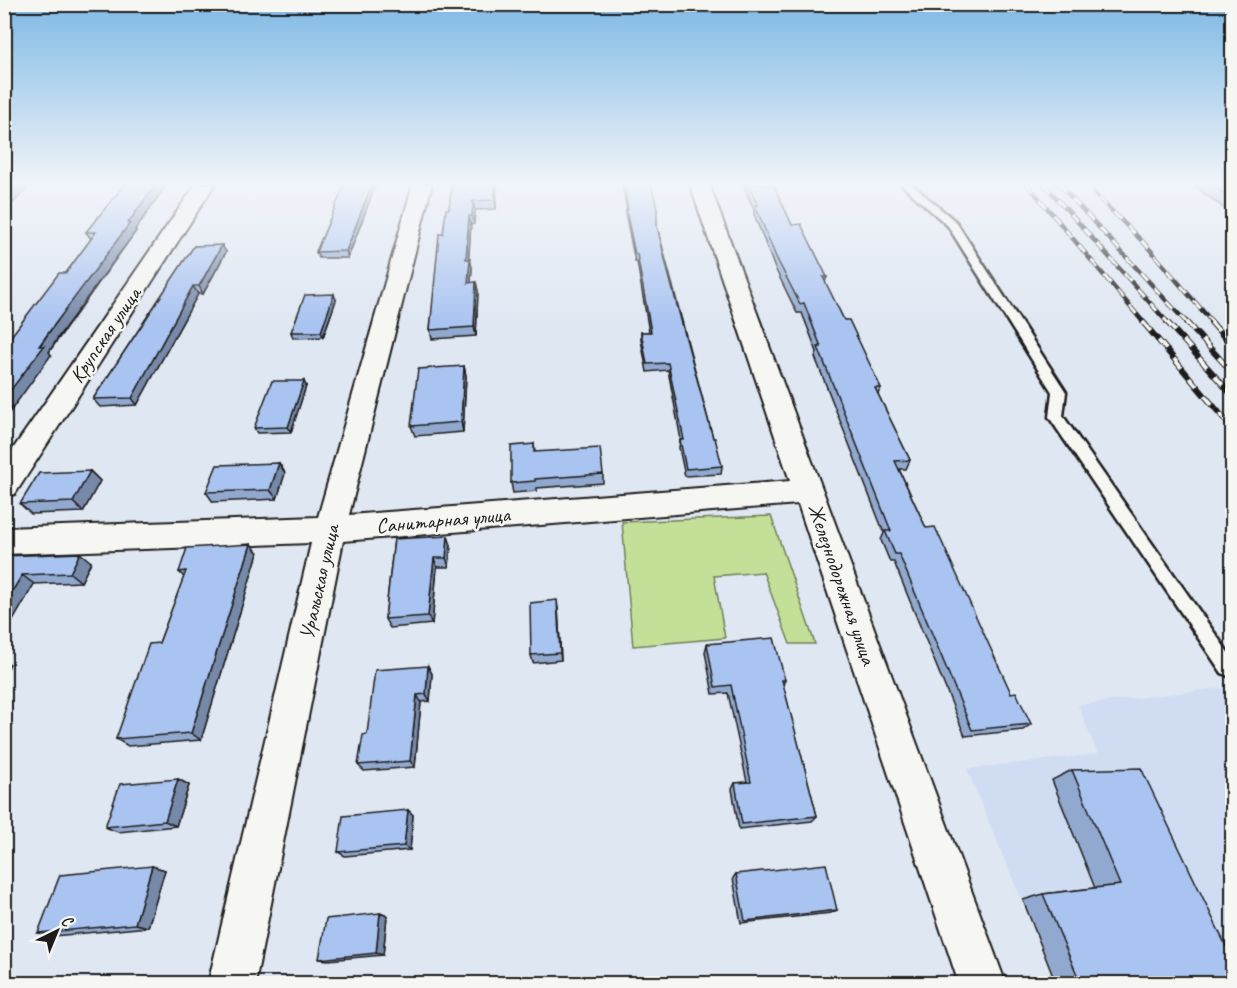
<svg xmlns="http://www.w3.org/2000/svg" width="1237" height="988" font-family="Caveat,sans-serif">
<rect width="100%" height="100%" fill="#dfe7f2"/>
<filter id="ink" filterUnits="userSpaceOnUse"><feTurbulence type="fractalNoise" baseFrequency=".0167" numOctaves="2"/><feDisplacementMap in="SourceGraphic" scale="12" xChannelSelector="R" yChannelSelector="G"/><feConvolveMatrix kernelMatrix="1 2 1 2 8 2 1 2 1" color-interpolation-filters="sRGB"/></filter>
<g filter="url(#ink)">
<path fill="#cfdcf2" d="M 1221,688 L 1232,691 L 1232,983 L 1056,983 L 967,769 L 1098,754 L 1078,705 Z"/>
<path fill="#c4e098" stroke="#707e5a" stroke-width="1.5" d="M 771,516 L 815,644 L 790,644 L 763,572 L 714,576 L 725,638 L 633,646 L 622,522 Z"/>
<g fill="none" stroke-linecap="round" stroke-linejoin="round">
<defs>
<path id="lane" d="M 901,184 L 911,184 L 956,222 L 1066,392 L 1063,416 L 1232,658 L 1232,674 L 1228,676 L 1222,673 L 1051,420 L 1049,417 L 1052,392 L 948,226 Z"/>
<path id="street" d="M 196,184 L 215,184 L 15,494 L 4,497 L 4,462 Z
M 413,184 L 432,184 L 349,515 L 790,481 L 690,184 L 709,184 L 1006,984 L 959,984 L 798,504 L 343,541 L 255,984 L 208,984 L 311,543 L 4,554 L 4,528 L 318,517 Z"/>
</defs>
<use href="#lane" stroke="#1c1c1c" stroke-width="5"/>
<use href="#street" stroke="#1c1c1c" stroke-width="4"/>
<use href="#lane" fill="#f6f6f2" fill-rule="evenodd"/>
<use href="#street" fill="#f6f6f2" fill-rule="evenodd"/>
<defs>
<path id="rail-far1" d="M 1027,184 L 1144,323
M 1044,184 L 1168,323
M 1059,184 L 1187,323
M 1085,184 L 1146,245 L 1213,323"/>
<path id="rail" d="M 1143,322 L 1232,428
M 1167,322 L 1232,395
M 1186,322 L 1232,372
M 1211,322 L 1232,346"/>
</defs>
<use href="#rail-far1" stroke="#1c1c1c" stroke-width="4.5"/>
<use href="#rail" stroke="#1c1c1c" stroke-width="6"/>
<use href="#rail-far1" stroke="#f6f6f2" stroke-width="3" stroke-dasharray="10" stroke-linecap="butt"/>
<use href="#rail" stroke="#f6f6f2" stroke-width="4" stroke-dasharray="12" stroke-linecap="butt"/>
</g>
<path fill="#92a9cf" stroke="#1c1c1c" stroke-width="1.5" d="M 125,184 L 167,184 L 135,230 L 136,231 L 49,352 L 51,355 L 10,341 L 9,339 L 66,273 L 91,239 L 86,232 Z
M 345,184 L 348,258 L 319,258 L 316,252 Z
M 452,184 L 497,184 L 496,209 L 475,210 L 474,224 L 471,225 L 468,259 L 470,259 L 472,268 L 471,283 L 476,282 L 478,291 L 476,336 L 432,339 L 430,330 L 443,234 L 449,209 Z
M 622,184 L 651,184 L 657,226 L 713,438 L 722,466 L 721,474 L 685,476 L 679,448 L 680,440 L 681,440 L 668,370 L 647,372 L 641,340 L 641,332 L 649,332 L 637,262 L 635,262 L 626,217 L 626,210 L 627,210 Z
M 743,184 L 773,184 L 792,225 L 827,277 L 825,282 L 844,320 L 881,388 L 878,394 L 910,460 L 906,469 L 899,469 L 926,528 L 1011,693 L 1031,724 L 1023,730 L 965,736 L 894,562 L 890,562 L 881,540 L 884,533 L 815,357 L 817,352 L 802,313 L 797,313 L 774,266 L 754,214 L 754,210 Z
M 1199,184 L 1233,184 L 1233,215 L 1196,187 Z
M 194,246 L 226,252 L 203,294 L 198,294 L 137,405 L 100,407 L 93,399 Z
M 336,300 L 323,337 L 293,338 L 291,332 Z
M 464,366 L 466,376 L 463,432 L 415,436 L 411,426 Z
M 306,386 L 291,432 L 257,433 L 254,428 Z
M 534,444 L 535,452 L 603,474 L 603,483 L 537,488 L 537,491 L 513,493 L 511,483 Z
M 279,463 L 285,473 L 277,499 L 213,502 L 206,492 Z
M 90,471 L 100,481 L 83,512 L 31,514 L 20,504 Z
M 394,539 L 451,545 L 449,567 L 437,567 L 432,624 L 390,628 L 385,619 Z
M 251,544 L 258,553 L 201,740 L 128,746 L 116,739 L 159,643 L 184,577 L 179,572 Z
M 4,556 L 91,562 L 81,582 L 34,584 L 4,636 Z
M 558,609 L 561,660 L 533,663 L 531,655 Z
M 707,644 L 785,680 L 783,685 L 817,816 L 812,821 L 739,829 L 732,789 L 735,783 L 747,782 L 728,693 L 713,694 L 705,652 Z
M 428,666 L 432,674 L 430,701 L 421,702 L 415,767 L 364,771 L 358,765 Z
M 1072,770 L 1226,946 L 1233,984 L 1056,984 L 1023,900 L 1043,894 L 1095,888 L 1052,780 Z
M 178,779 L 189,785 L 176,826 L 118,832 L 105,827 Z
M 408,810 L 413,815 L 410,850 L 345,856 L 338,852 Z
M 152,866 L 165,870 L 148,927 L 54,936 L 38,933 Z
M 736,874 L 837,910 L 831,913 L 741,923 L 733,878 Z
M 380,913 L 387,916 L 383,955 L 328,960 L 319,959 Z"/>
<path fill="#7789a9" stroke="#1c1c1c" stroke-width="1.5" d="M 19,184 L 31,184 L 4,213 L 4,200 Z
M 156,184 L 167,184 L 135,230 L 136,231 L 59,336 L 49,352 L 51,355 L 4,420 L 4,399 L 52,328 Z
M 372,184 L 376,184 L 348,258 L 346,251 Z
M 495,184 L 497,184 L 496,209 L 495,200 Z
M 473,201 L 475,210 L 474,224 L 472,216 Z
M 469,216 L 471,225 L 468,268 L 466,259 Z
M 222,245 L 226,252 L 203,294 L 199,286 Z
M 470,259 L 472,268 L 470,292 L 468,283 Z
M 476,282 L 478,291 L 476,336 L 474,327 Z
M 193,286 L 198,294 L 137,405 L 132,398 Z
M 334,294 L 336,300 L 323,337 L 321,332 Z
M 464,366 L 466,376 L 463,432 L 461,422 Z
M 304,381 L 306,386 L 291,432 L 288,427 Z
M 279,463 L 285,473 L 277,499 L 270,490 Z
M 90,471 L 100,481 L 83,512 L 73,502 Z
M 448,536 L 451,545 L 449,567 L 446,558 Z
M 251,544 L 258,553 L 201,740 L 191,733 Z
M 80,553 L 91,562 L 81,582 L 70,573 Z
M 434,558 L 437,567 L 432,624 L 428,616 Z
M 22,575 L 34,584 L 4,636 L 4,605 Z
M 557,600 L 558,609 L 561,660 L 560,653 Z
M 4,661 L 10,664 L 4,676 Z
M 428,666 L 432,674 L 430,701 L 426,694 Z
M 417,695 L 421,702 L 415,767 L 410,761 Z
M 178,779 L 189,785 L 176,826 L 165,821 Z
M 408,810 L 413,815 L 410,850 L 404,846 Z
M 152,866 L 165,870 L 148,927 L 135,924 Z
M 380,913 L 387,916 L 383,955 L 376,953 Z"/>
<path fill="#aac4f1" stroke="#1c1c1c" stroke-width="1.5" d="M 4,184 L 19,184 L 4,200 Z
M 125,184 L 156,184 L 128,223 L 130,223 L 52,328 L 39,346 L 44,346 L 4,399 L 4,348 L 11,339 L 9,339 L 59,273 L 66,273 L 96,232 L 86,232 Z
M 345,184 L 372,184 L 346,251 L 316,252 Z
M 452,184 L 495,184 L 495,200 L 473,201 L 472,216 L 469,216 L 466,259 L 470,259 L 468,283 L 476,282 L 474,327 L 430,330 L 439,234 L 443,234 L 446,209 L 449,209 Z
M 624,184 L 651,184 L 657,208 L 657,226 L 668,272 L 713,438 L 715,438 L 722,466 L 686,469 L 680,440 L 684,440 L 668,363 L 647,364 L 641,332 L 651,332 L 637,254 L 635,254 L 626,210 L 628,210 Z
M 748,184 L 773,184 L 792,225 L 801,224 L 827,277 L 823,277 L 844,320 L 849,320 L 881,388 L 875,388 L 910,460 L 895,461 L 926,528 L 935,527 L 1011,693 L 1016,692 L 1031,724 L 972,730 L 899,554 L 895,554 L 885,531 L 891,531 L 818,347 L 821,347 L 804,303 L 800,304 L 776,257 L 755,205 L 758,205 Z
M 1211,184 L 1233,184 L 1233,200 Z
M 222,245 L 199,286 L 193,286 L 132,398 L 93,399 L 194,246 Z
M 334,294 L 321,332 L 291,332 L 305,295 Z
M 464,366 L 461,422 L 411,426 L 418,369 Z
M 272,381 L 304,381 L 288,427 L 254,428 Z
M 534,444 L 534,452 L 600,448 L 603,474 L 535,479 L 535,481 L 511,483 L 511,446 Z
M 279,463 L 270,490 L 206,492 L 217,465 Z
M 90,471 L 73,502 L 20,504 L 39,473 Z
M 448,536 L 446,558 L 434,558 L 428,616 L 385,619 L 394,539 Z
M 251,544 L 191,733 L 116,739 L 149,644 L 159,643 L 186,571 L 179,572 L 187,548 Z
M 80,553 L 70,573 L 22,575 L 4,605 L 4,556 Z
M 557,600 L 560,653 L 531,655 L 530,603 Z
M 774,638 L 785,680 L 782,680 L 817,816 L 742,824 L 735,783 L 751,782 L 731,685 L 715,687 L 707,644 Z
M 428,666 L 426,694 L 417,695 L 410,761 L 358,765 L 363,735 L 367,734 L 375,670 Z
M 1141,768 L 1226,946 L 1233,946 L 1233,984 L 1081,984 L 1043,894 L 1120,885 L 1072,770 Z
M 178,779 L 165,821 L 105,827 L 120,784 Z
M 408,810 L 404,846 L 338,852 L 343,816 Z
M 826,864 L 837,910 L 745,921 L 736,874 Z
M 152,866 L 135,924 L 38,933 L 60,875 Z
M 380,913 L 376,953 L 319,959 L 326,919 Z
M 851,976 L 853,984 L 797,984 L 796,982 Z"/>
</g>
<linearGradient id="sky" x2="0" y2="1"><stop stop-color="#7fb9e5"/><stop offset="0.57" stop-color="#f1f4f9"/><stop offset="1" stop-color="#f1f4f9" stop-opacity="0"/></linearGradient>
<rect width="1237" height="322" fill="url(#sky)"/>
<g text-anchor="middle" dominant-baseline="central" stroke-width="5" stroke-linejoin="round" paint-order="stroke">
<g font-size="21" fill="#1c1c1c" stroke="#f6f6f2">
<text transform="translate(105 335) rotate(-56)">Крупская улица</text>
<text transform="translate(443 520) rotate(-5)">Санитарная улица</text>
<text transform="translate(319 582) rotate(-77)">Уральская улица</text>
<text transform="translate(842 584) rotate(71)">Железнодорожная улица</text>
</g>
</g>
<rect width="1237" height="988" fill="none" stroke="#f6f6f2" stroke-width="24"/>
<rect x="12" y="12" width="1213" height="964" fill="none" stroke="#1c1c1c" stroke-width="2" filter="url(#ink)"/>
<g transform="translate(57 931) rotate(43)" stroke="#f6f6f2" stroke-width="4.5" paint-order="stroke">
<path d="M0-4.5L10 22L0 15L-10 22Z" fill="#1c1c1c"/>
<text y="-9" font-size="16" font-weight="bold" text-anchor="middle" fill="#1c1c1c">С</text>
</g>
</svg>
